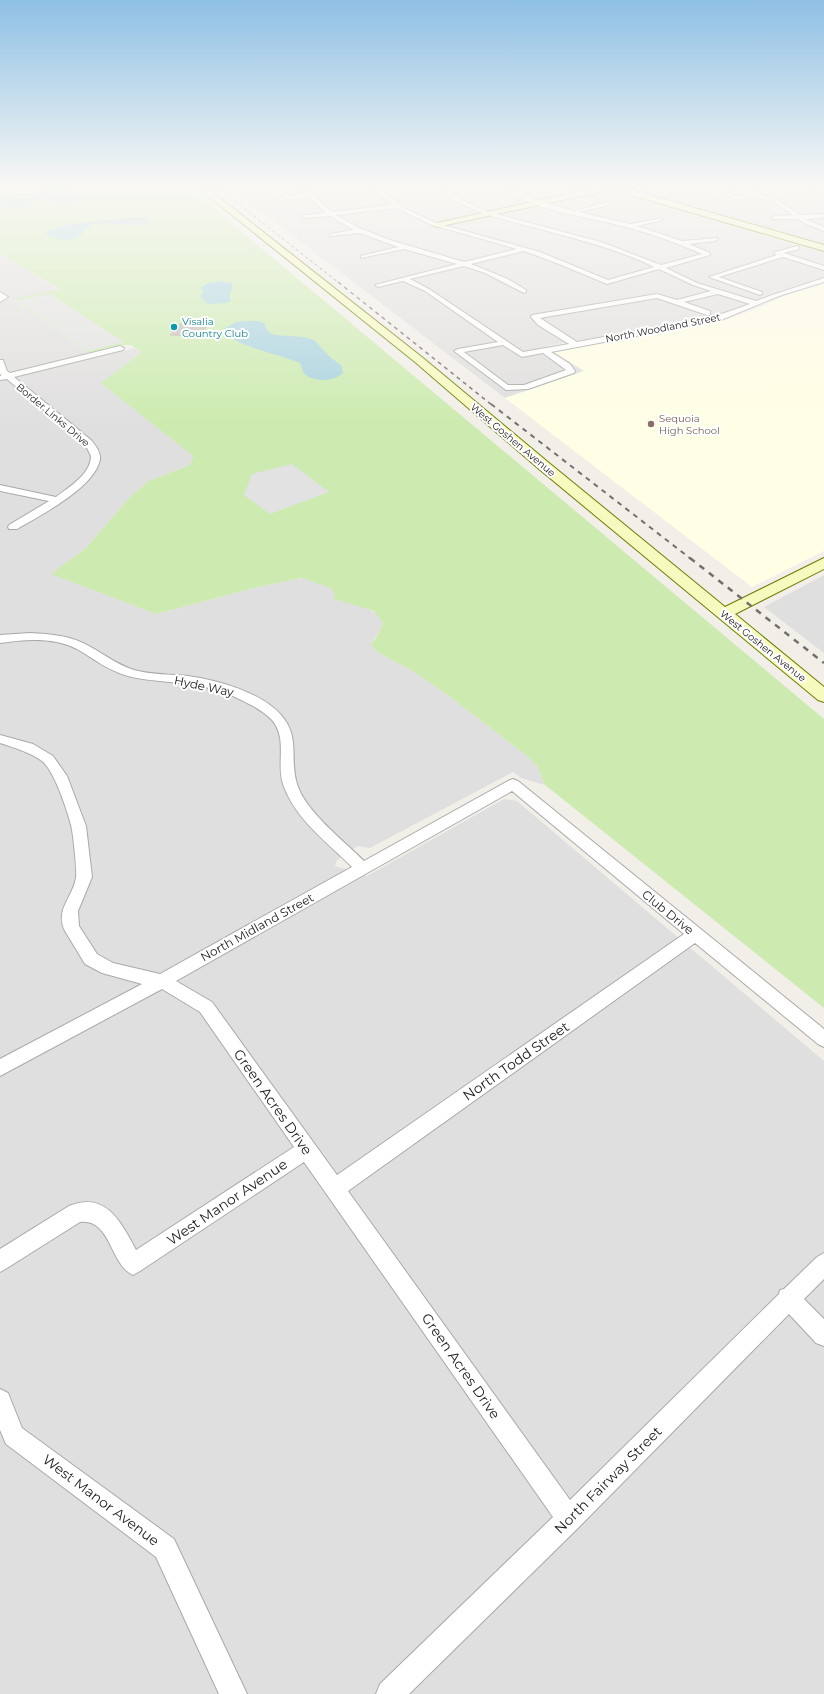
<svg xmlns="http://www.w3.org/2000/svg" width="824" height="1694" font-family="Montserrat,sans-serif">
<rect width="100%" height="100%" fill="#f2efe9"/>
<path fill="#e0dfdf" d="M 228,186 L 589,186 L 605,191 L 612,192 L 824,253 L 824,277 L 779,291 L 726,312 L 696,320 L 546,346 L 585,371 L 505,398 Z
M 628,186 L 824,186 L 824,244 L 628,187 Z
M 0,254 L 59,290 L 14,300 L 89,353 L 15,371 L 24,375 L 135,348 L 142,352 L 102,383 L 193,456 L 190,465 L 149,481 L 132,495 L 85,549 L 52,574 L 156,614 L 254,588 L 301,578 L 326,585 L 334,591 L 335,595 L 334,599 L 366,608 L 378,614 L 383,623 L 380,631 L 373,640 L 379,653 L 411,670 L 445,693 L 527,756 L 537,766 L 545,785 L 521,778 L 513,772 L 370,848 L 358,846 L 337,860 L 335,866 L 367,876 L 504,799 L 517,801 L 824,1061 L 824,1694 L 0,1694 Z
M 824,575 L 824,653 L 764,607 Z"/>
<path fill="#ffffe5" d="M 824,284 L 824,551 L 752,587 L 505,398 L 584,371 L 554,352 L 725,320 L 759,308 L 784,296 Z"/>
<path fill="#cdebb0" d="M 0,186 L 187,186 L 824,719 L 824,1008 L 545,785 L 537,766 L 527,756 L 445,693 L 411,670 L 379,653 L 371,645 L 380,631 L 383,623 L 374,611 L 334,599 L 335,595 L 331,588 L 301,578 L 254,588 L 156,614 L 51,574 L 85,549 L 132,495 L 149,481 L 190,465 L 193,456 L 101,383 L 142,352 L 131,345 L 123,345 L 89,353 L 14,299 L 59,289 L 0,254 Z"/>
<path fill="#e2e2e2" d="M 50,294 L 76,311 L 124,342 L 87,351 L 17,300 Z
M 292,464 L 329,492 L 270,514 L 244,495 L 252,474 Z"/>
<path fill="#aad3df" d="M 32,186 C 48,186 65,184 77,196 L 78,198 C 66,209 53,198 41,199 C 34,199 33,204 28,206 C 20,210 7,209 0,204 L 1,202 C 13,197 29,203 40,194 C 40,189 36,187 32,186 Z
M 147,217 L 149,218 L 146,220 L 152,223 C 135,230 101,217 86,228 C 83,230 83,233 80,236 C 70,241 54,241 45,233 C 62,221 124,219 147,217 Z
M 218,281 L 232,283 L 232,290 L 230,292 L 230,301 L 226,303 L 208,304 L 200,296 L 204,292 L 201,289 L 201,287 L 208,283 Z
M 247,321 L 258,321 L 264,323 L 268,332 L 275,335 L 303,337 L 314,340 L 331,358 L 341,365 L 343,373 C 334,382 315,382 306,375 C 302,372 302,367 300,363 C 283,355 233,346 224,331 L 225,328 L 236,322 Z"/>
<path fill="#c7bfb8" stroke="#c4b6ab" d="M 200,320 L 209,324 L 201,334 L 194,333 L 191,336 L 170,335 L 182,322 L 189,322 Z"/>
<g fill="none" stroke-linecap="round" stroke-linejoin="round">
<defs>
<path id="street" d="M 296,186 L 302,186 L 314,194 L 314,196 L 332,212 L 392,205 L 370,186 L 376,186 L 406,209 L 436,223 L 540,252 L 608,280 L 654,267 C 618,249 579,240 540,229 C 504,219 465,213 437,186 L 443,186 L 458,198 L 485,211 L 601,242 L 661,265 L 702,254 C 675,242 646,232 618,225 C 580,215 533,211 502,186 L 508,186 L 534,199 L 574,211 L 608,202 L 611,204 L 610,205 L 579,212 L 630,224 L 663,218 L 663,220 L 637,226 L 682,241 L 717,238 L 718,239 L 715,241 L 689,244 L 710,253 L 710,255 L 666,268 L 697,283 L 756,301 L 775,294 L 824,278 L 824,282 L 779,296 L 721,320 L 551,352 L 570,364 L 575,371 L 574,373 L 528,389 L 506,390 L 454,351 L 458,349 L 498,342 L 425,291 L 403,281 L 378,287 L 375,285 L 457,264 L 404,249 L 361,258 L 361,256 L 398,247 L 360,233 L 330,236 L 330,234 L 354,230 L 330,216 L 303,218 L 302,217 L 305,215 L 326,213 L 309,197 L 280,200 L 279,199 L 282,197 L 306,194 ZM 396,208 L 432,225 L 517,249 L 464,262 L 390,240 L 359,228 L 336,215 ZM 524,251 L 559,264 L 607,284 L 659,269 L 693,285 L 711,291 L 677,300 L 657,294 L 532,315 L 531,317 L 538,325 L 569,344 L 523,352 L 429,289 L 410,279 L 464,266 L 485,273 L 524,293 L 526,292 L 526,290 L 508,279 L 471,264 ZM 718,294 L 750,304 L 716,316 L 577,342 L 540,318 L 657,298 L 707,315 L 710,315 L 710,311 L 684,302 ZM 503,345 L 522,357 L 543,353 L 566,370 L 524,385 L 508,385 L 464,352 Z
M 670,186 L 681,186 L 668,189 L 667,188 Z
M 724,186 L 733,186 L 778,200 L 800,215 L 824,214 L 824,218 L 805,219 L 824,227 L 824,231 L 804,223 L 798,219 L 772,219 L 772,217 L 774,216 L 793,215 L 774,202 L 752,196 L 718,202 L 718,200 L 746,194 Z
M 800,186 L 811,186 L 824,189 L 824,193 Z
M 797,246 L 799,247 L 799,249 L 784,253 L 824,266 L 824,270 L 783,257 L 719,277 L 762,292 L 762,294 L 760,295 L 709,277 L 777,255 L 774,253 L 775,252 Z
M 0,292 L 8,297 L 0,302 Z
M 120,346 L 124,348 L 123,350 L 14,377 L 91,440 C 95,445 101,452 100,459 C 96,487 39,516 17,529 L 9,529 L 8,527 L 9,525 L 49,501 L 0,491 L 0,485 L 56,497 C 69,487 91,474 91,456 L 85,444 L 7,379 L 0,380 L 0,376 L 2,375 L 0,374 L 0,360 L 3,360 L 7,371 L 10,373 Z
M 30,633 C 48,634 66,635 83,643 C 100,651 115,664 134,670 C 151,675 170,674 188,676 C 217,680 261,692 281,715 C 301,738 289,758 297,784 C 305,811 344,841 364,861 L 508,781 L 513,779 L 518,781 L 824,1029 L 824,1047 L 818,1044 L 695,943 L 348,1191 L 570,1500 L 779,1294 L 780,1290 L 784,1289 L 817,1257 L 824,1253 L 824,1279 L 804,1299 L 824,1319 L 824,1346 L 816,1343 L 789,1314 L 578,1528 L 409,1694 L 376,1694 L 380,1684 L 553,1517 L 304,1162 L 140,1271 L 133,1275 C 110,1265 111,1218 80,1222 L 7,1268 L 0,1272 L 0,1249 L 69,1206 C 106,1191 121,1222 136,1250 L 294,1147 L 200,1012 L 162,989 L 0,1076 L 0,1059 L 142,984 L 102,973 L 85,964 L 65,931 C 54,910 74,896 76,877 C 77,870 73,832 71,825 C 67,810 54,770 42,761 C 29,752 15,748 0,743 L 0,735 L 33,744 L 53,756 L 67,776 L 86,826 L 92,877 L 78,911 L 79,926 L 97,954 L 113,963 L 160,974 L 352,867 C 328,843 294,818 283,784 C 276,763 288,739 272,720 C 265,713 256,707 247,703 C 229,693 208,686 187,684 C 167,681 147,681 128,676 C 109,671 94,659 77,649 C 55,637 24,639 0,643 L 0,635 ZM 512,791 L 684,934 L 337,1175 L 212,1002 L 176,981 Z
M 0,1389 L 8,1393 L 22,1428 L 174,1539 L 247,1694 L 219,1694 L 156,1557 L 6,1444 L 0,1430 Z"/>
<path id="secondary" d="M 196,186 L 205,186 L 423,358 L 549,463 L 725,607 L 824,558 L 824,569 L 735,614 L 824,687 L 824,702 L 818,700 L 539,469 L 415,362 Z
M 603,186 L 618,186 L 824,245 L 824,251 L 610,189 L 604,191 L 437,227 L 433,225 L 437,223 Z"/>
</defs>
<use href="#street" stroke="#a9a9a9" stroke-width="2"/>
<use href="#secondary" stroke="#707d05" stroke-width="2"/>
<use href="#street" fill="#fff" fill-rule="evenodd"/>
<use href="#secondary" fill="#f7fabf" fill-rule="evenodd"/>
<path stroke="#707070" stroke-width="1" stroke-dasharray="3 3" stroke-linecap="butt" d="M 216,186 L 339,283"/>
<path stroke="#707070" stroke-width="1.5" stroke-dasharray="4 4" stroke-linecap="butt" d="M 338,282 L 492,405"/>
<path stroke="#707070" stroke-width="2" stroke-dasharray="5 5" stroke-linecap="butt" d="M 491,404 L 691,559"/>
<path stroke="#707070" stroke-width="2.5" stroke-dasharray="6 6" stroke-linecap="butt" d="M 690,558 L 824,663"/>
</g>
<linearGradient id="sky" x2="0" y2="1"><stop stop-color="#8fc0e4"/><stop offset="0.44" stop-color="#f9f8f5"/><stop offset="1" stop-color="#f9f8f5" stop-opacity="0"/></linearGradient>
<rect width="824" height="424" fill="url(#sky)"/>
<circle fill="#0f9aa8" stroke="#fff" stroke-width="1.5" cx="174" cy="327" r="4"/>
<circle fill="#8d6e63" stroke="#fff" stroke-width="1.5" cx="651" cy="424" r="4"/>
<g text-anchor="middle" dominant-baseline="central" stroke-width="4" stroke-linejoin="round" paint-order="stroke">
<g font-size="10" fill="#0d838f" stroke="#fff" text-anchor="start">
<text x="182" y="321">Visalia<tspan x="182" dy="12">Country Club</tspan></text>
</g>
<g font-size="10" fill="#222" stroke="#fff">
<text transform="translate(663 328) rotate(-11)">North Woodland Street</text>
<text transform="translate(53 415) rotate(40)">Border Links Drive</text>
<text transform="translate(513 440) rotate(40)">West Goshen Avenue</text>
<text transform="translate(763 646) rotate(39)">West Goshen Avenue</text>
</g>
<g font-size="10" fill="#785e54" stroke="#fff" text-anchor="start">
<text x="659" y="418">Sequoia<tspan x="659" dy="12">High School</tspan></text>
</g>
<g font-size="12" fill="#222" stroke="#fff">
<text transform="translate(204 686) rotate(12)">Hyde Way</text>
<text transform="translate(668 912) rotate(39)">Club Drive</text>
<text transform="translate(257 927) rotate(-29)">North Midland Street</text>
</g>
<g font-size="14" fill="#222" stroke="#fff">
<text transform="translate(516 1061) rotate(-35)">North Todd Street</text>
<text transform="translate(273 1102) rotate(55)">Green Acres Drive</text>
<text transform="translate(227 1202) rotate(-34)">West Manor Avenue</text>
<text transform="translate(461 1366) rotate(55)">Green Acres Drive</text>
<text transform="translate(608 1480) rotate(-45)">North Fairway Street</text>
<text transform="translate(101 1500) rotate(37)">West Manor Avenue</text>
</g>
</g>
</svg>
